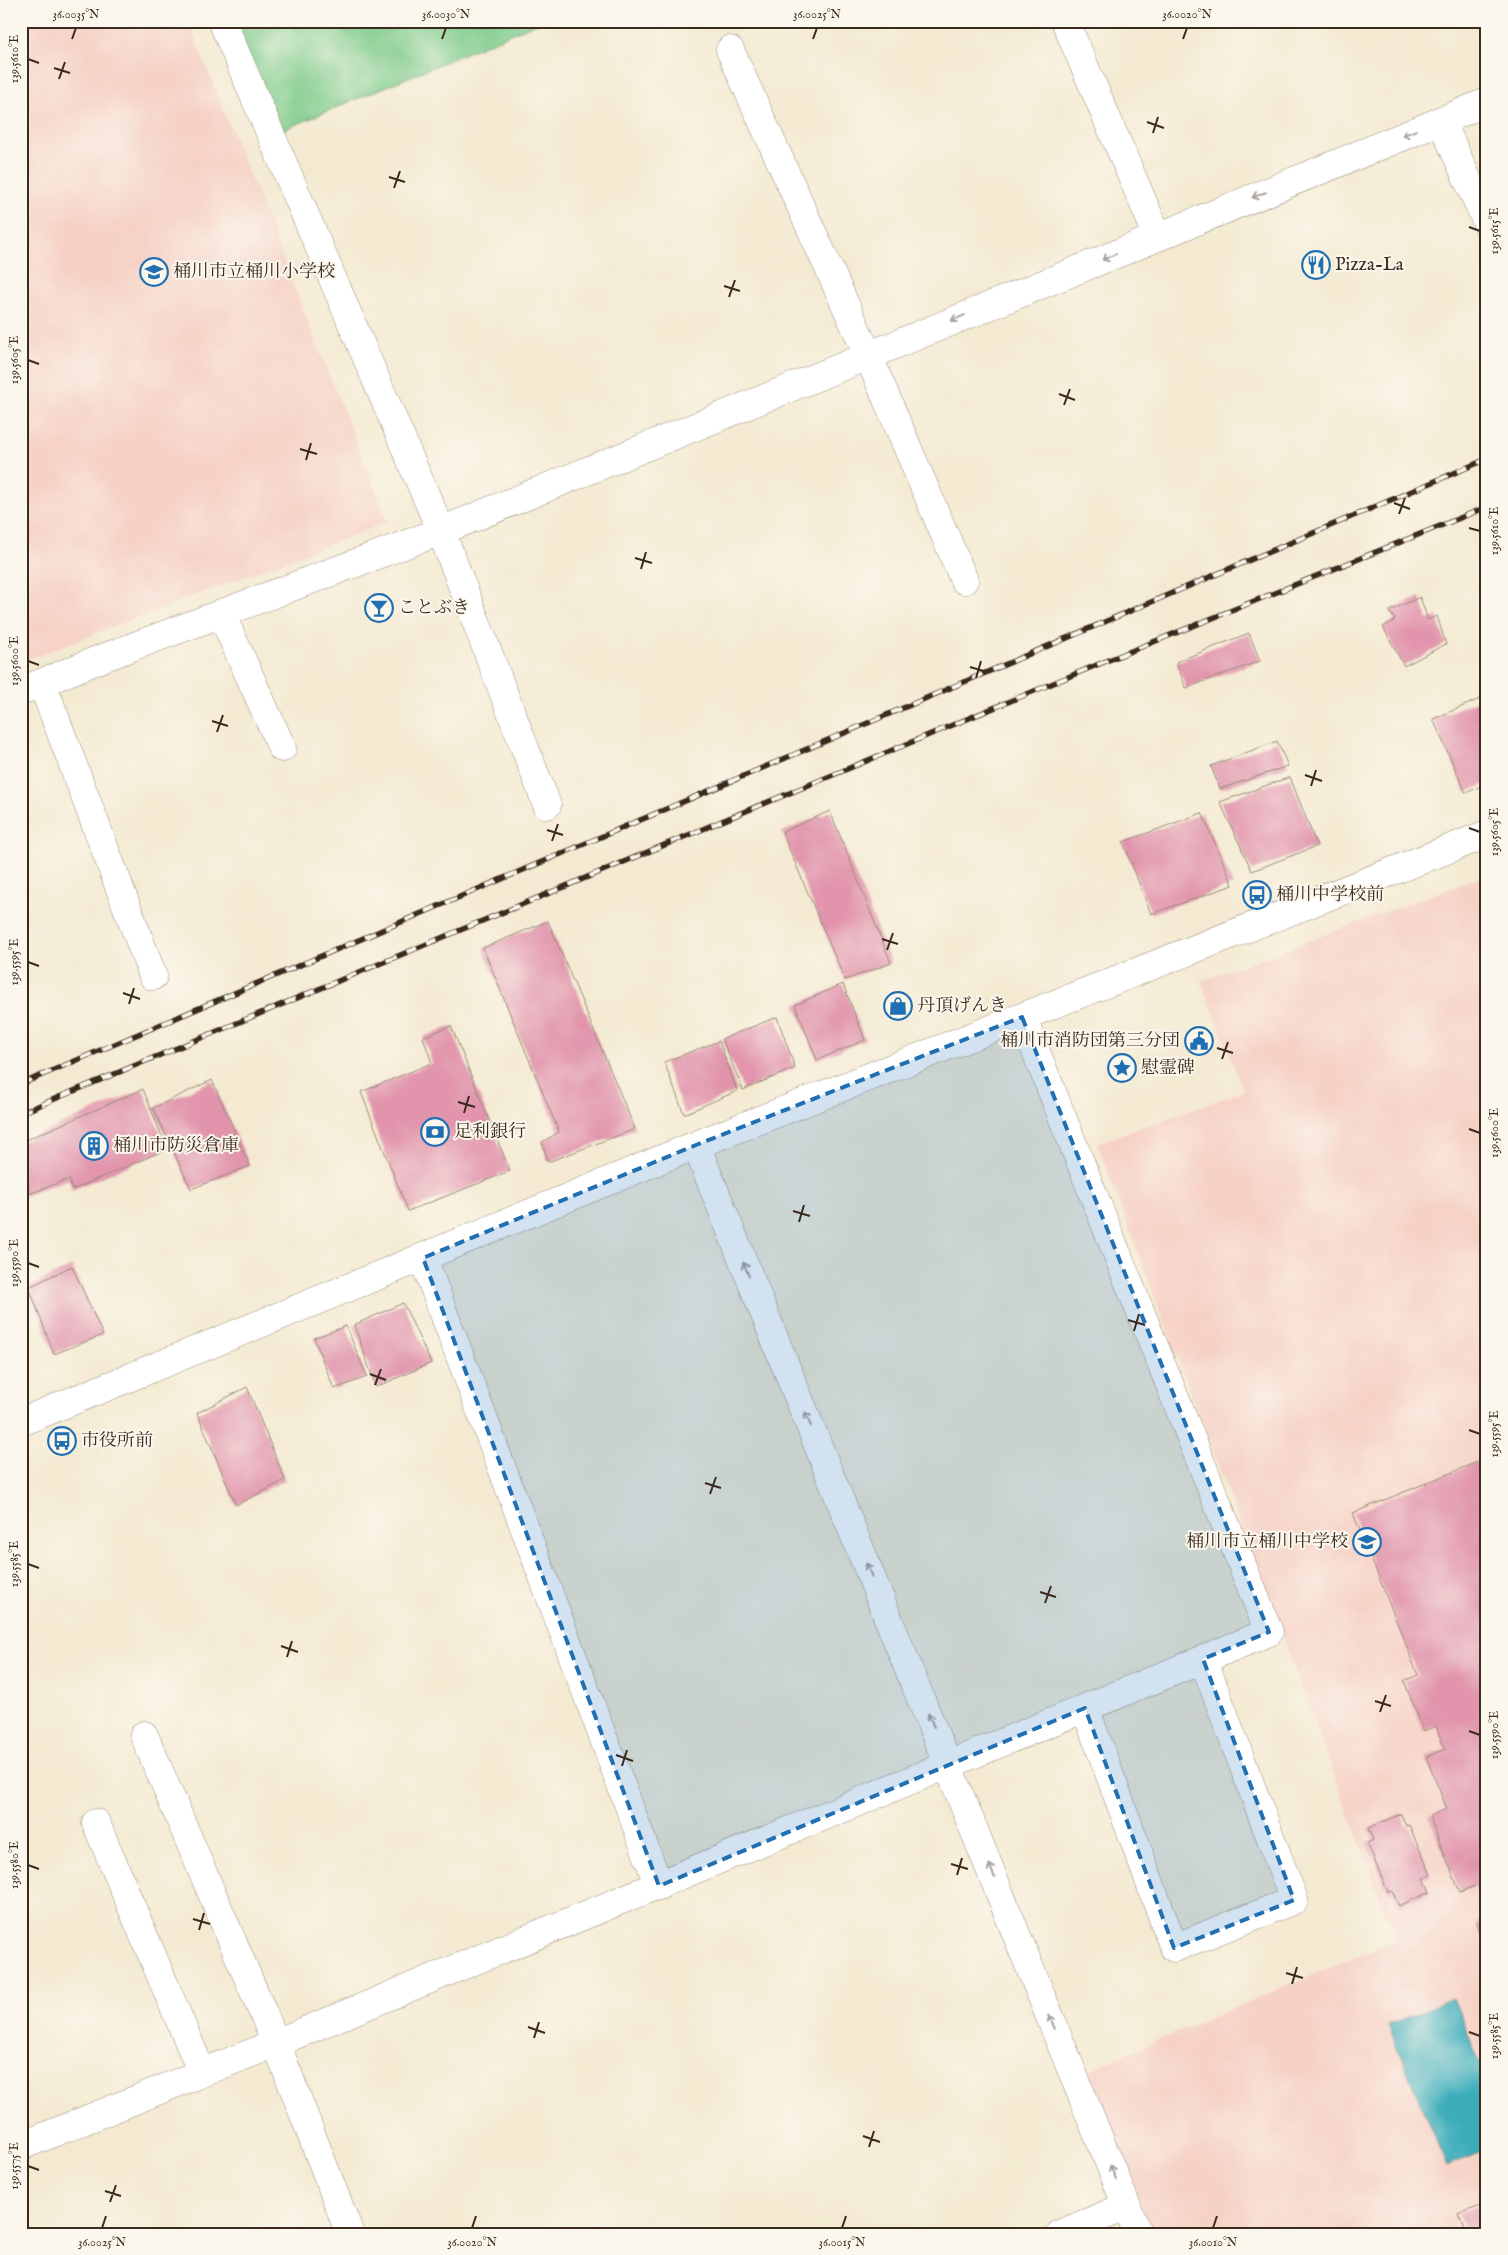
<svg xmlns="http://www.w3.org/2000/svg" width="1508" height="2255" font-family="'IM FELL English','Noto Serif JP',serif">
<rect width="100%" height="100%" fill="#fbf7ec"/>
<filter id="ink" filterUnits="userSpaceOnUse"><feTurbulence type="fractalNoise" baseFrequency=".02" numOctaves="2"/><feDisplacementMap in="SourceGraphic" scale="10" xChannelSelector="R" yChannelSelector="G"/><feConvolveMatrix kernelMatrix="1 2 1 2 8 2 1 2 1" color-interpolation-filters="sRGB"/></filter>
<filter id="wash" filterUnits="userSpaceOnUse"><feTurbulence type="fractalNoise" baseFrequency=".0096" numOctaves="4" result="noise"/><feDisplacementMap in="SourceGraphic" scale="20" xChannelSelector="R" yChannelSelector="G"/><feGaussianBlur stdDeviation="1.12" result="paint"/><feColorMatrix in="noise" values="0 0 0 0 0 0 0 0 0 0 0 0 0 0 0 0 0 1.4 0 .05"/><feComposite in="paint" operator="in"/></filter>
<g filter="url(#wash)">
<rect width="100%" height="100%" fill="#f4ead2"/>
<path fill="#f6d1c6" d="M 21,21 L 188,21 L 388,522 L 21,662 Z
M 1487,874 L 1487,2234 L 1153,2234 L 1083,2072 L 1396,1940 L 1097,1143 L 1244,1091 L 1201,981 Z"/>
<path fill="#7cca89" stroke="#5c7a54" d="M 222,21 L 542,21 L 271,135 Z"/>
<path fill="#3eadbb" stroke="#3c6c6c" d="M 1453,1998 L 1487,2080 L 1487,2149 L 1446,2166 L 1388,2025 Z"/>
<g id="blocks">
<path fill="#e194ac" d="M 1420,597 L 1428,620 L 1437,616 L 1446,644 L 1404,666 L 1383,627 L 1395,620 L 1389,611 Z
M 1249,633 L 1260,661 L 1186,688 L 1176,662 Z
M 1487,696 L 1487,783 L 1466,793 L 1433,719 Z
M 1277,741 L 1288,766 L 1220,789 L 1211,766 Z
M 1290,777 L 1317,846 L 1252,871 L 1220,802 Z
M 830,811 L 891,963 L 845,980 L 782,832 Z
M 1202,813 L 1233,885 L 1151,914 L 1123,842 Z
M 548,921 L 635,1129 L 548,1162 L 542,1142 L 559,1132 L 483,948 Z
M 843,984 L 865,1040 L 817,1060 L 795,1005 Z
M 777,1017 L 795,1068 L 743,1090 L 722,1039 Z
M 451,1026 L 510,1171 L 408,1211 L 361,1092 L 432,1063 L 423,1037 Z
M 719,1041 L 737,1091 L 684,1114 L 664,1062 Z
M 212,1080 L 250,1166 L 191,1189 L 153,1108 Z
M 143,1089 L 167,1149 L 72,1190 L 69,1179 L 21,1197 L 21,1142 Z
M 72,1266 L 103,1335 L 54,1354 L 29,1287 Z
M 403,1303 L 431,1363 L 376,1387 L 354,1325 Z
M 346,1326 L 367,1377 L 334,1389 L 314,1338 Z
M 21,1350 L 29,1367 L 21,1370 Z
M 247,1387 L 285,1480 L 236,1505 L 197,1413 Z
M 1487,1458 L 1487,1909 L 1477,1885 L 1460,1892 L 1429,1816 L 1447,1809 L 1426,1757 L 1445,1749 L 1436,1726 L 1424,1731 L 1404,1681 L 1418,1675 L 1353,1513 Z
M 1401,1814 L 1406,1826 L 1409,1825 L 1431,1875 L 1424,1878 L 1430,1892 L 1399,1906 L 1392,1891 L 1388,1892 L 1367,1843 L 1373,1840 L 1368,1828 Z
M 1487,1918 L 1487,1949 L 1476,1923 Z
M 1487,2203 L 1487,2230 L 1478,2234 L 1467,2234 L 1459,2214 Z"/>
</g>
</g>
<g filter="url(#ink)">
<use href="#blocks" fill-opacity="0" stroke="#988a78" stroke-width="1"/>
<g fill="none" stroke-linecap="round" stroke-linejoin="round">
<defs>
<path id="minor" d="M 222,21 L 441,531 L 547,805
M 1065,21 L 1158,237
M 730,50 L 868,355 L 964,580
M 1441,120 L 1487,223
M 221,613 L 282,748
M 42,683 L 153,976
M 21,691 L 100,659 L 441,531 L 1487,102
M 696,1145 L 1138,2234
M 423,1258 L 659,1886
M 21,1422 L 696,1145 L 1487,834
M 1085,1708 L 1174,1948 L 1294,1900 L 1203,1659
M 144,1735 L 276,2043 L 350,2234
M 96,1823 L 202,2073
M 21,2146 L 276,2043 L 1269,1632 L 1022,1017
M 1060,2234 L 1127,2206"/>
</defs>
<use href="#minor" stroke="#988a78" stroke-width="29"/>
<use href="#minor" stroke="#fff" stroke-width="28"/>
<defs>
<path id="rail" d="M 21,1084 L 1487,459
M 21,1113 L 1104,662 L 1487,507"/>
</defs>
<use href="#rail" stroke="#3b2a1e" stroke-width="5.5"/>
<use href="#rail" stroke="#fbf7ec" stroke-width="4" stroke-dasharray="11" stroke-linecap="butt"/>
</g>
<defs><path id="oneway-shaft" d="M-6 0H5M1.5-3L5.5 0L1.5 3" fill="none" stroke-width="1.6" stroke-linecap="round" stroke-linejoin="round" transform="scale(1.25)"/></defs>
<g stroke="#a79f9a">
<use href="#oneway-shaft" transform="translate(1409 133) rotate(158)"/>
<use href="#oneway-shaft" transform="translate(1259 195) rotate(158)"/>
<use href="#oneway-shaft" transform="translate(1109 257) rotate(158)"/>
<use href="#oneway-shaft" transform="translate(958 318) rotate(158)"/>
<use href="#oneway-shaft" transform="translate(746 1269) rotate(-112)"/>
<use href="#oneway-shaft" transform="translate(808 1419) rotate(-112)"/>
<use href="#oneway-shaft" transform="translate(869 1570) rotate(-112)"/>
<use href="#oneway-shaft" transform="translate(931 1720) rotate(-112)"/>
<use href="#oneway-shaft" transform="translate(992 1871) rotate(-112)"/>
<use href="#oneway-shaft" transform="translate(1052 2022) rotate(-112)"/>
<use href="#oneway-shaft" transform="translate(1113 2172) rotate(-112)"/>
</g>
</g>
<path fill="#1f6fb2" fill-opacity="0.2" stroke="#1f6fb2" stroke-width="4" stroke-dasharray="10 6" stroke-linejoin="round" d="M 1022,1017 L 1269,1632 L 1203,1659 L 1294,1900 L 1174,1948 L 1085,1708 L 659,1886 L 423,1258 L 696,1145 Z"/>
<path fill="none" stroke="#3b2a1e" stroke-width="2" d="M 72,39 L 76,28M 442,39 L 446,28M 813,39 L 817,28M 1183,39 L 1187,28M 28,59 L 39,63M 54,68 L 70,73M 59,79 L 65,62M 1147,122 L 1164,128M 1153,133 L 1158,117M 389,177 L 405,182M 394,188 L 400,171M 1469,227 L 1480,231M 724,286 L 740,291M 729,297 L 735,280M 28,360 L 39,364M 1059,394 L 1075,400M 1064,405 L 1070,389M 300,449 L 317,454M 306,460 L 311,443M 1394,503 L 1410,509M 1399,514 L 1405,498M 1469,528 L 1480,531M 635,558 L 652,563M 641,569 L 646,552M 28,661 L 39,665M 970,667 L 987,672M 976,678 L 981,661M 212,721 L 228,726M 217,732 L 223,715M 1305,775 L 1322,781M 1311,786 L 1316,770M 1469,828 L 1480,832M 547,830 L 563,835M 552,841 L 558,824M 882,939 L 898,944M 887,950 L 893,933M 28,962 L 39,966M 123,993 L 140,999M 129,1004 L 134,988M 1217,1048 L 1233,1053M 1222,1059 L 1228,1042M 458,1102 L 475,1107M 464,1113 L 469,1096M 1469,1129 L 1480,1133M 793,1211 L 810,1216M 799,1222 L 804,1205M 28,1263 L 39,1267M 1128,1320 L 1145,1325M 1134,1331 L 1139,1314M 370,1374 L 386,1380M 375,1385 L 381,1369M 1469,1430 L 1480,1434M 705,1483 L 721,1488M 710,1494 L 716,1477M 28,1564 L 39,1568M 1040,1592 L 1056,1597M 1045,1603 L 1051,1586M 281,1646 L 298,1652M 287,1657 L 292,1641M 1375,1701 L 1391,1706M 1380,1712 L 1386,1695M 1469,1731 L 1480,1735M 616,1755 L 633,1761M 622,1766 L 627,1750M 951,1864 L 968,1869M 28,1865 L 39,1869M 957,1875 L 962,1858M 193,1919 L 210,1924M 199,1930 L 204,1913M 1286,1973 L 1303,1978M 1292,1984 L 1297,1967M 528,2027 L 545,2033M 1469,2032 L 1480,2036M 534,2038 L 539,2022M 863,2136 L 880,2142M 869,2147 L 874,2131M 28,2166 L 39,2170M 105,2191 L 121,2196M 110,2202 L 116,2185M 102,2228 L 106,2216M 472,2228 L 476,2216M 842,2228 L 846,2216M 1213,2228 L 1217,2216"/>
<defs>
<symbol id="restaurant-ring" viewBox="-11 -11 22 22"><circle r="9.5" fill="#fbf7ec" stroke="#1f6fb2" stroke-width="1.5"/><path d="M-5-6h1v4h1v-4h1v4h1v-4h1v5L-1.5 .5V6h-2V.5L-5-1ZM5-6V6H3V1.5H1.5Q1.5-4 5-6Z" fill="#1f6fb2"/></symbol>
<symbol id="school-ring" viewBox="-11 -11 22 22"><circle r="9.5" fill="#fbf7ec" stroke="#1f6fb2" stroke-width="1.5"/><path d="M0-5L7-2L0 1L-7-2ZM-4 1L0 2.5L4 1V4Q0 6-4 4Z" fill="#1f6fb2"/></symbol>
<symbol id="bar-ring" viewBox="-11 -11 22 22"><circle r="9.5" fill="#fbf7ec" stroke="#1f6fb2" stroke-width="1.5"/><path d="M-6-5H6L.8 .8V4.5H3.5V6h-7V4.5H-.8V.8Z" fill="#1f6fb2"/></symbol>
<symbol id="bus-ring" viewBox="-11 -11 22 22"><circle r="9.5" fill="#fbf7ec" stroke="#1f6fb2" stroke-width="1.5"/><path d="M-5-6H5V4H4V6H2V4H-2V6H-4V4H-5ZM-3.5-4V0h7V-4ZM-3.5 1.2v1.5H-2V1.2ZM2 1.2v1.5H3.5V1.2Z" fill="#1f6fb2"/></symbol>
<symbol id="shop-ring" viewBox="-11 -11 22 22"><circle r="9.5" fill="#fbf7ec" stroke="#1f6fb2" stroke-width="1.5"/><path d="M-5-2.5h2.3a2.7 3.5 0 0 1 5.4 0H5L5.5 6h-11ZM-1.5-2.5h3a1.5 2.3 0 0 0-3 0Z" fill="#1f6fb2"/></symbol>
<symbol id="civic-ring" viewBox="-11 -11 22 22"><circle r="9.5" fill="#fbf7ec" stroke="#1f6fb2" stroke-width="1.5"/><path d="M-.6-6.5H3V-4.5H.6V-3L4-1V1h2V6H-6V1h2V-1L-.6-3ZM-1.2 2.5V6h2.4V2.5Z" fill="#1f6fb2"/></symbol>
<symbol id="sight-ring" viewBox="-11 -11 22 22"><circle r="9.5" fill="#fbf7ec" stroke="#1f6fb2" stroke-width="1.5"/><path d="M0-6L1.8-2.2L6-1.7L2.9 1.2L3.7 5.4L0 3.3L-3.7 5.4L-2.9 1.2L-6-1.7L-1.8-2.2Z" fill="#1f6fb2"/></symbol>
<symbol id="bank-ring" viewBox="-11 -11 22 22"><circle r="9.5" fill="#fbf7ec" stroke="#1f6fb2" stroke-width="1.5"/><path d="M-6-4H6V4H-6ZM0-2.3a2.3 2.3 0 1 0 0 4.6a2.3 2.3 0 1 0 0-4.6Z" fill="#1f6fb2"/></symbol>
<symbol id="building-ring" viewBox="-11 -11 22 22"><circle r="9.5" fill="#fbf7ec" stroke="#1f6fb2" stroke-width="1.5"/><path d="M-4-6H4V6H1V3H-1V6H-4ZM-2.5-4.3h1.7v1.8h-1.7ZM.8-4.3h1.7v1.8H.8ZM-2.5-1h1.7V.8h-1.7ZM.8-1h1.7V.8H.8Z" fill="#1f6fb2"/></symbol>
</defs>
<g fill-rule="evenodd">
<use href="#restaurant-ring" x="1300" y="249" width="32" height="32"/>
<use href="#school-ring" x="138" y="256" width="32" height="32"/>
<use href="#bar-ring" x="363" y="592" width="32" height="32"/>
<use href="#bus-ring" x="1241" y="879" width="32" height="32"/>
<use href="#shop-ring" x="882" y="990" width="32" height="32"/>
<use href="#civic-ring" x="1183" y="1025" width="32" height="32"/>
<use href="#sight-ring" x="1106" y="1052" width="32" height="32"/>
<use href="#bank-ring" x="419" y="1116" width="32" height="32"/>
<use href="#building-ring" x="78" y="1130" width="32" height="32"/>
<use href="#bus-ring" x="46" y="1425" width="32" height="32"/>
<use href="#school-ring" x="1351" y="1526" width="32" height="32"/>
</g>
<g text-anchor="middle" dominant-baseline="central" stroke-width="4" stroke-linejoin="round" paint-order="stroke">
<g font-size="18" fill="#3b2a1e" stroke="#fbf7ec" text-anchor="start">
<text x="1335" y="265">Pizza-La</text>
<text x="173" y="272">桶川市立桶川小学校</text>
<text x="398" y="608">ことぶき</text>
<text x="1276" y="895">桶川中学校前</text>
<text x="917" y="1006">丹頂げんき</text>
<text x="1180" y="1041" text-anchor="end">桶川市消防団第三分団</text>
<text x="1141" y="1068">慰霊碑</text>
<text x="454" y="1132">足利銀行</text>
<text x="113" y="1146">桶川市防災倉庫</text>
<text x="81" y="1441">市役所前</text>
<text x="1348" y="1542" text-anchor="end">桶川市立桶川中学校</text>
</g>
</g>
<rect width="1508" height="2255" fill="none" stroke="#fbf7ec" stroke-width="55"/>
<rect x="28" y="28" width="1452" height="2200" fill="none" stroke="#3b2a1e" stroke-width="2"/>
<g font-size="12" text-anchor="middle" fill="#3b2a1e">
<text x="76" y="18">36.0035°N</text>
<text x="446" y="18">36.0030°N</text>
<text x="817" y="18">36.0025°N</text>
<text x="1187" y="18">36.0020°N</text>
<text transform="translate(14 59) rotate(-90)" y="4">139.5610°E</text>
<text transform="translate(1494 231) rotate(-90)" y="4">139.5615°E</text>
<text transform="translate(14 360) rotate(-90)" y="4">139.5605°E</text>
<text transform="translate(1494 531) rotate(-90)" y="4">139.5610°E</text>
<text transform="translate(14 661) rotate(-90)" y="4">139.5600°E</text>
<text transform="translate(1494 832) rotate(-90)" y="4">139.5605°E</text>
<text transform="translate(14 962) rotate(-90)" y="4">139.5595°E</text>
<text transform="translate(1494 1133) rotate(-90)" y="4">139.5600°E</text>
<text transform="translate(14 1263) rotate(-90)" y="4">139.5590°E</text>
<text transform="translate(1494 1434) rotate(-90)" y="4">139.5595°E</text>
<text transform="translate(14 1564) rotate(-90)" y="4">139.5585°E</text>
<text transform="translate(1494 1735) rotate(-90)" y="4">139.5590°E</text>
<text transform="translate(14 1865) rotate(-90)" y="4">139.5580°E</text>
<text transform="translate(1494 2036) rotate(-90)" y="4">139.5585°E</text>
<text transform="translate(14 2166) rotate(-90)" y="4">139.5575°E</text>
<text x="102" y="2246">36.0025°N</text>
<text x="472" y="2246">36.0020°N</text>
<text x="842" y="2246">36.0015°N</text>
<text x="1213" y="2246">36.0010°N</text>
</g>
</svg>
